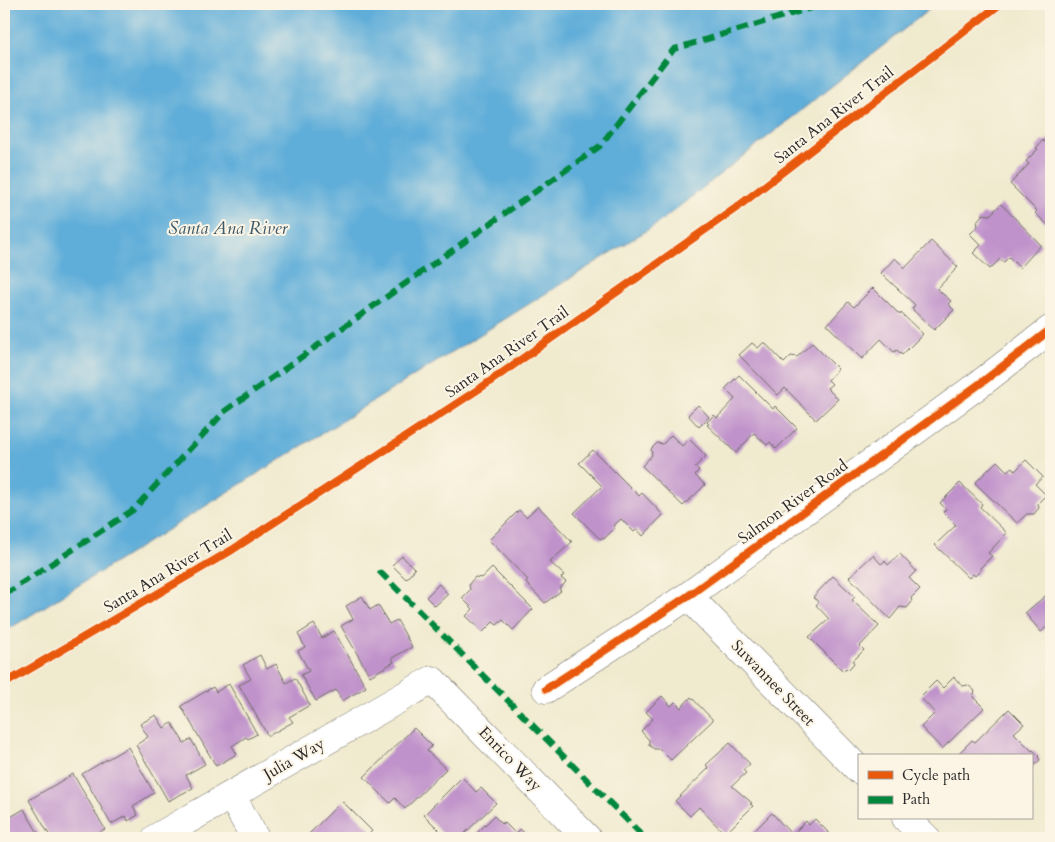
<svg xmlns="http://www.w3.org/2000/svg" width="1055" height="842" font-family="Cardo,serif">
<rect width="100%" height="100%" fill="#fcf5e5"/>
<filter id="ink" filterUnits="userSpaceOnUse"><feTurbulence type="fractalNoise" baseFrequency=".02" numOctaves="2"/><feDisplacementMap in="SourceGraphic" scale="10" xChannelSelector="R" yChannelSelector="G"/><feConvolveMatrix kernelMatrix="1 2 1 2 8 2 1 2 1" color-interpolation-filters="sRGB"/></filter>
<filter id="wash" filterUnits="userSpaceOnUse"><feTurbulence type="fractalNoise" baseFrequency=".0096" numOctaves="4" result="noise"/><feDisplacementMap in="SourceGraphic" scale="20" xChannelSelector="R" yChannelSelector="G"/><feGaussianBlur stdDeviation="1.12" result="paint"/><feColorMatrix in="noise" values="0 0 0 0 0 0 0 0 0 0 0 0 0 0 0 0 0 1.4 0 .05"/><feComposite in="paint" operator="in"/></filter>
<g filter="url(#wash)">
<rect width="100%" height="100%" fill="#f0eacf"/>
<path fill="#5fadd9" stroke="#456c82" d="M 4,4 L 936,4 L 657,224 L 4,632 Z"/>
<g id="blocks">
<path fill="#bf92cb" d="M 1048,139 L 1051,142 L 1051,228 L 1035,213 L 1037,211 L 1010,184 L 1029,164 L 1026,161 L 1038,149 L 1036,148 L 1043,140 L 1044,142 Z
M 1001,204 L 1041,245 L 1020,268 L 1009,257 L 1004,262 L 1000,259 L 990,269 L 973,253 L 981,245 L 970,234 L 978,226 L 977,221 L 983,214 L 990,215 Z
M 931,241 L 958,267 L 937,289 L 951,301 L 948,304 L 954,310 L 934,330 L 912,309 L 915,305 L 881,273 L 895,258 L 905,268 Z
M 873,288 L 900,315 L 901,313 L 923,334 L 902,355 L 897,350 L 894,352 L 881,339 L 862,359 L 827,325 L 848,302 L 854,307 Z
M 764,342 L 784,363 L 791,356 L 797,357 L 812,343 L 838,369 L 828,380 L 832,384 L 827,388 L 838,399 L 816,420 L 785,388 L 778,395 L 739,355 L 752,343 L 758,348 Z
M 739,375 L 773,409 L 775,406 L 797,428 L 776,449 L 770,442 L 767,445 L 754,433 L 736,453 L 707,425 L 709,424 L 707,422 L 714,415 L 717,418 L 735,399 L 725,389 Z
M 698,405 L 709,417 L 699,427 L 688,415 Z
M 671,435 L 682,446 L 689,439 L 706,456 L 695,467 L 699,470 L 695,475 L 705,485 L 683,506 L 642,466 L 652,455 L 651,449 L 657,443 L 663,444 Z
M 593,450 L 639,496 L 642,493 L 663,515 L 643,536 L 637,529 L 634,532 L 621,519 L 613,526 L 615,528 L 604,539 L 602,538 L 600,539 L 574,513 L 602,486 L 579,463 Z
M 1026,460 L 1043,477 L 1035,484 L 1046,495 L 1038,503 L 1039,508 L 1034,514 L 1027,514 L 1017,523 L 975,483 L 997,461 L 1007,471 L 1012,467 L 1015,471 Z
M 960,483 L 982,504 L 980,507 L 1007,533 L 988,553 L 992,556 L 980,568 L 981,570 L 975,576 L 973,574 L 969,578 L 935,545 L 956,525 L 943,512 L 946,509 L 940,503 Z
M 538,506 L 572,542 L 550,562 L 564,575 L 561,578 L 566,582 L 559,589 L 561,591 L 545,603 L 526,583 L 528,580 L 489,540 L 519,510 L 526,517 Z
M 900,554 L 916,571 L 909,578 L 920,589 L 911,598 L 912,602 L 907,608 L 900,607 L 890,619 L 849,577 L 873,555 L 881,564 L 885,561 L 888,565 Z
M 402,556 L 415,569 L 406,579 L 392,565 Z
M 492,568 L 533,609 L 513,630 L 503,620 L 497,625 L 493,622 L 483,632 L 466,616 L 473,609 L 462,598 L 470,590 L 469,584 L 475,577 L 482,578 Z
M 833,576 L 855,597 L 852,600 L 879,626 L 860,646 L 864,650 L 853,661 L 854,663 L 848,670 L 846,668 L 843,671 L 809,637 L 829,619 L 816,605 L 819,602 L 813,597 Z
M 439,584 L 448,594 L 435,606 L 426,597 Z
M 1051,591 L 1051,623 L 1041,632 L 1025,613 Z
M 362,596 L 370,610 L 378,605 L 389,624 L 397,620 L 412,647 L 392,658 L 394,662 L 370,676 L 341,626 L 353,619 L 346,606 Z
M 314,624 L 322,638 L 334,631 L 366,687 L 342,701 L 336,690 L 316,701 L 301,675 L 309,671 L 298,651 L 305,647 L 298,634 Z
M 260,655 L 267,669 L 276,664 L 286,683 L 295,678 L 310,705 L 289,717 L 293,722 L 268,736 L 239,685 L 251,679 L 243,665 Z
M 954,677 L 962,686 L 968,685 L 975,691 L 973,697 L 984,708 L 942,749 L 921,727 L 935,713 L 920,697 L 936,681 L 943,688 Z
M 229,684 L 257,734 L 248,739 L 246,737 L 232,746 L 237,754 L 216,766 L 181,706 L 213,687 L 216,692 Z
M 662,696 L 671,706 L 675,702 L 681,708 L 691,697 L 713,720 L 671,760 L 660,749 L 654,749 L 649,745 L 649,740 L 641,731 L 653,719 L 646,712 Z
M 1009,709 L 1024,724 L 1014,733 L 1032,751 L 1033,750 L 1039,756 L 1038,757 L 1040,760 L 1031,768 L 1031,756 L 956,756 L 972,740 L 975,742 Z
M 156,715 L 164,728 L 172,723 L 184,743 L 191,739 L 205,764 L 186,775 L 193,788 L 168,801 L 136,745 L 148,737 L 140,724 Z
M 414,728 L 432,746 L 427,751 L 446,769 L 405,809 L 395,798 L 390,803 L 364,777 Z
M 730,743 L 750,764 L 743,770 L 746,773 L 732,786 L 752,803 L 750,804 L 753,806 L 725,834 L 699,807 L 690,816 L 675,801 L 709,768 L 706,765 Z
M 128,747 L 154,793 L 133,806 L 138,815 L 128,821 L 126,816 L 111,824 L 82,774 Z
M 73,774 L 105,829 L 90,838 L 83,838 L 82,835 L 76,838 L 51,838 L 29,800 Z
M 462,777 L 476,792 L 481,788 L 496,803 L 460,838 L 447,838 L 424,815 Z
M 342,801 L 372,831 L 365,838 L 305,838 Z
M 24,809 L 41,838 L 4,838 L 4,821 Z
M 772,813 L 792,835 L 806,821 L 809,825 L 815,819 L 834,838 L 747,838 Z
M 494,816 L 502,824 L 504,822 L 516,834 L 520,829 L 530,838 L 472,838 Z"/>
</g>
</g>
<g filter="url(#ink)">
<use href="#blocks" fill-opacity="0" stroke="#706e64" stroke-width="1"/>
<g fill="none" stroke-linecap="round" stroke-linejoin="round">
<defs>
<path id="minor" d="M 688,596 L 859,770
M 546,689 L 688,596 L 985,380 L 1051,329
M 231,795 L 255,838
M 906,818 L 926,838
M 156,838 L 432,680 L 587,838"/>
</defs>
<use href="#minor" stroke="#706e64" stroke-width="29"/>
<use href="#minor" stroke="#fff" stroke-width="28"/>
<path stroke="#00873e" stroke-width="6" stroke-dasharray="12 6" stroke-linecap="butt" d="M 379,571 L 645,838
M 4,595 L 133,510 L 225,411 L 600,146 L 674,49 L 824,4"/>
<defs>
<path id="cycleway" d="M 4,684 L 232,550 L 485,385 L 736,208 L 1000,4
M 546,689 L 688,596 L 985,380 L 1051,329"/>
</defs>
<use href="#cycleway" stroke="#fcf5e5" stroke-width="11"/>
<use href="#cycleway" stroke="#e8590c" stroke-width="8"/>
</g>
</g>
<g text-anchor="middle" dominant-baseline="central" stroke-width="4" stroke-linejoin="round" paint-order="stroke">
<g font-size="16" fill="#2b2b2b" stroke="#fcf5e5">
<text transform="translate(834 115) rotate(-38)">Santa Ana River Trail</text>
<text transform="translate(507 352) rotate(-35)">Santa Ana River Trail</text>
<text transform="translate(793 502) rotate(-36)">Salmon River Road</text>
<text transform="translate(168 571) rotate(-31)">Santa Ana River Trail</text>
<text transform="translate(773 683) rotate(46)">Suwannee Street</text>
<text transform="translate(294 759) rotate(-30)">Julia Way</text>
<text transform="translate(510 759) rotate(46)">Enrico Way</text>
</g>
<g font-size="18" font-style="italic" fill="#3d5868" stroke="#fcf5e5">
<text x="228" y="228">Santa Ana River</text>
</g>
</g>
<rect width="1055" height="842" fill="none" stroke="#fcf5e5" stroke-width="20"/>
<rect x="858" y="754" width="175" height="65" fill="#fcf5e5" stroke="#a8a49b"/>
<rect x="868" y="771" width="25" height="8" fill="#e8590c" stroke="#a8a49b"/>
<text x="902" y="780" font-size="15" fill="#2b2b2b">Cycle path</text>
<rect x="868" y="796" width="25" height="8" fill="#00873e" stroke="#a8a49b"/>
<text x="902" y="804" font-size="15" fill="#2b2b2b">Path</text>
</svg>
